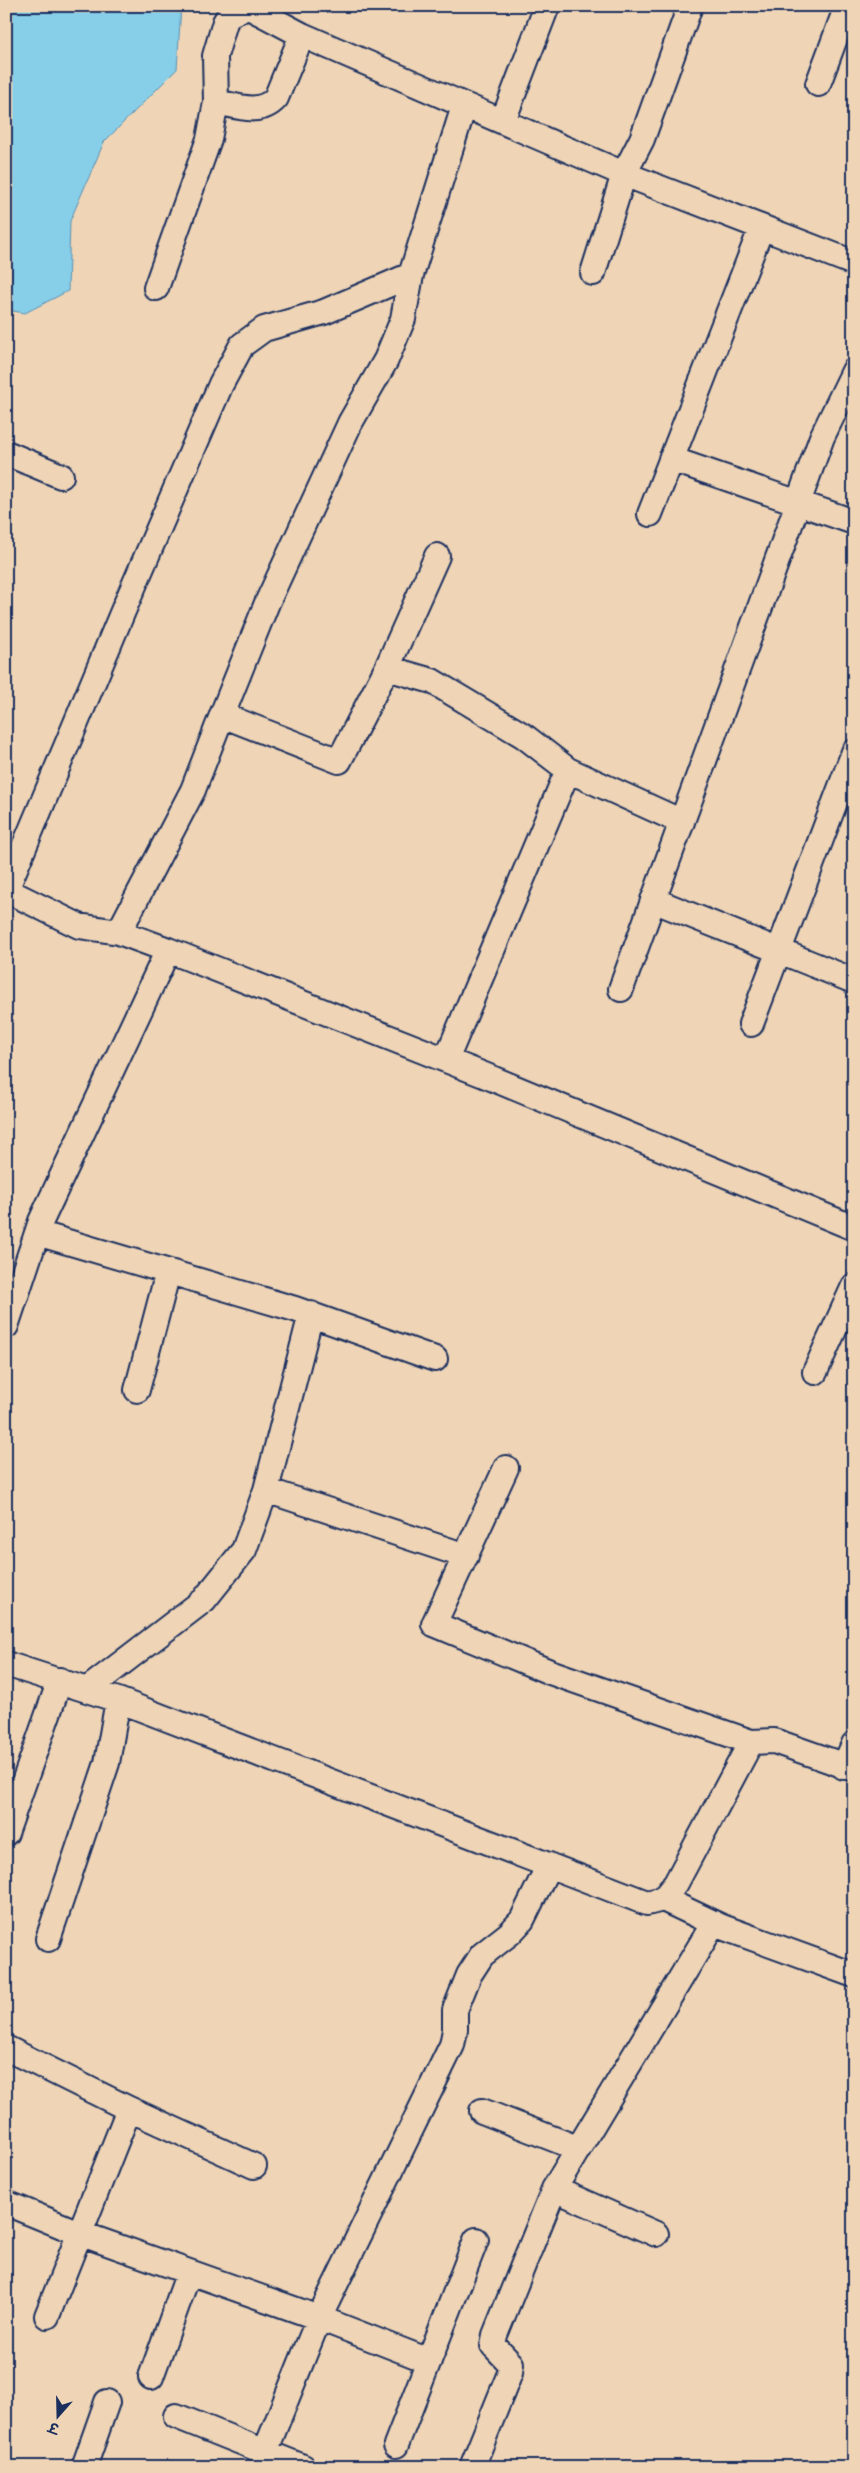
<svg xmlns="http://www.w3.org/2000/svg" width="860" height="2473" font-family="Delius,'Playpen Sans Deva',sans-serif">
<rect width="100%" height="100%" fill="#efd5b6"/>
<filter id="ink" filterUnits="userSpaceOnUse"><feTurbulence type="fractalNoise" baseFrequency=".02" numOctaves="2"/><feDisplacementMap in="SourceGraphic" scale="10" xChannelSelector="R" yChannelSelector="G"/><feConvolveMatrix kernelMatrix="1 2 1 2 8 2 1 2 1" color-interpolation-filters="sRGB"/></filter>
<g filter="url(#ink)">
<path fill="#87cee8" stroke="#5c8eb1" d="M 11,6 L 181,6 L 177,69 L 104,142 L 70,221 L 68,291 L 25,313 L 6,310 L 6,12 Z"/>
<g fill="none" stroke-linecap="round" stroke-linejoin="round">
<defs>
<path id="minor" d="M 247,6 L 302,35 L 624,174 L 854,263
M 818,84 L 847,6
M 216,102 C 237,106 260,116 276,98 L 302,35
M 503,121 L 547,6
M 593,273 L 624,174 L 642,139 L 690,6
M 156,288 L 209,139 L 216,102 L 215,56 L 225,22 L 230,14 L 248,7
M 6,453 L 61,476
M 671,459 L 854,522
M 650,514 L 761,229
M 387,668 L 437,556
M 222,715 L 267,603 L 350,423 L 386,360 L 403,319 L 411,275 L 464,106
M 6,890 L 79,926 L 119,932 L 168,950 L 484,1075 L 854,1228
M 6,890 L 123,611 L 221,384 L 242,345 L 264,329 L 324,312 L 411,275
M 653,900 L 854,981
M 119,932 L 193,790 L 222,715 L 339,761 L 387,668 L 432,681 L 524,736 L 568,770 L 682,822
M 621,989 L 822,437 L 854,371
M 751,1024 L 854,752
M 446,1060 L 568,770
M 37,1233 L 295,1309 L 435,1359
M 6,1326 L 41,1221 L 168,950
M 815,1372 L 854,1286
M 137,1390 L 168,1272
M 506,1468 L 434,1624 L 550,1672 L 751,1742
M 266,1490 L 466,1556
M 6,1664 L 118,1700 L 647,1903 L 663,1899 L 676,1883 L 751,1742 L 774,1741 L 854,1769
M 88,1689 L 204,1600 L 244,1550 L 266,1490 L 311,1314
M 844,1767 L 854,1744
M 6,1833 L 60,1680
M 663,1899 L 722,1927 L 854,1975
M 48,1939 L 107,1763 L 118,1700
M 6,2048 L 129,2109 L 254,2166
M 482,2111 L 577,2148
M 554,2189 L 656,2234
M 6,2203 L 79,2233 L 319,2318 L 452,2045 L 455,2030 L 455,2010 L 469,1975 L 482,1955 L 510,1933 L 522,1920 L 549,1865
M 47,2316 L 129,2109
M 151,2377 L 189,2272
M 176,2416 L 303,2467
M 396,2445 L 476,2240
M 265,2452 L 319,2318 L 429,2361
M 84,2467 L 107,2402
M 472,2467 L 510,2373 L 511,2364 L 493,2345 L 495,2335 L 554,2189 L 714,1923"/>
</defs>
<use href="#minor" stroke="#1b2f5e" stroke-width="28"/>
<use href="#minor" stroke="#efd5b6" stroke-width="24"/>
</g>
</g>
<rect width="860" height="2473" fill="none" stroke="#efd5b6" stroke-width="25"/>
<rect x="12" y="12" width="835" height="2448" fill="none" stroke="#1b2f5e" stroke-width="2" filter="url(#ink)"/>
<g transform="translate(58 2416) rotate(200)" stroke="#efd5b6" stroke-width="4" paint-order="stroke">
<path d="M0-4L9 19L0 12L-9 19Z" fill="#1b2f5e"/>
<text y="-8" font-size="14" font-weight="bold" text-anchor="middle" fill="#1b2f5e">उ</text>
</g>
</svg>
